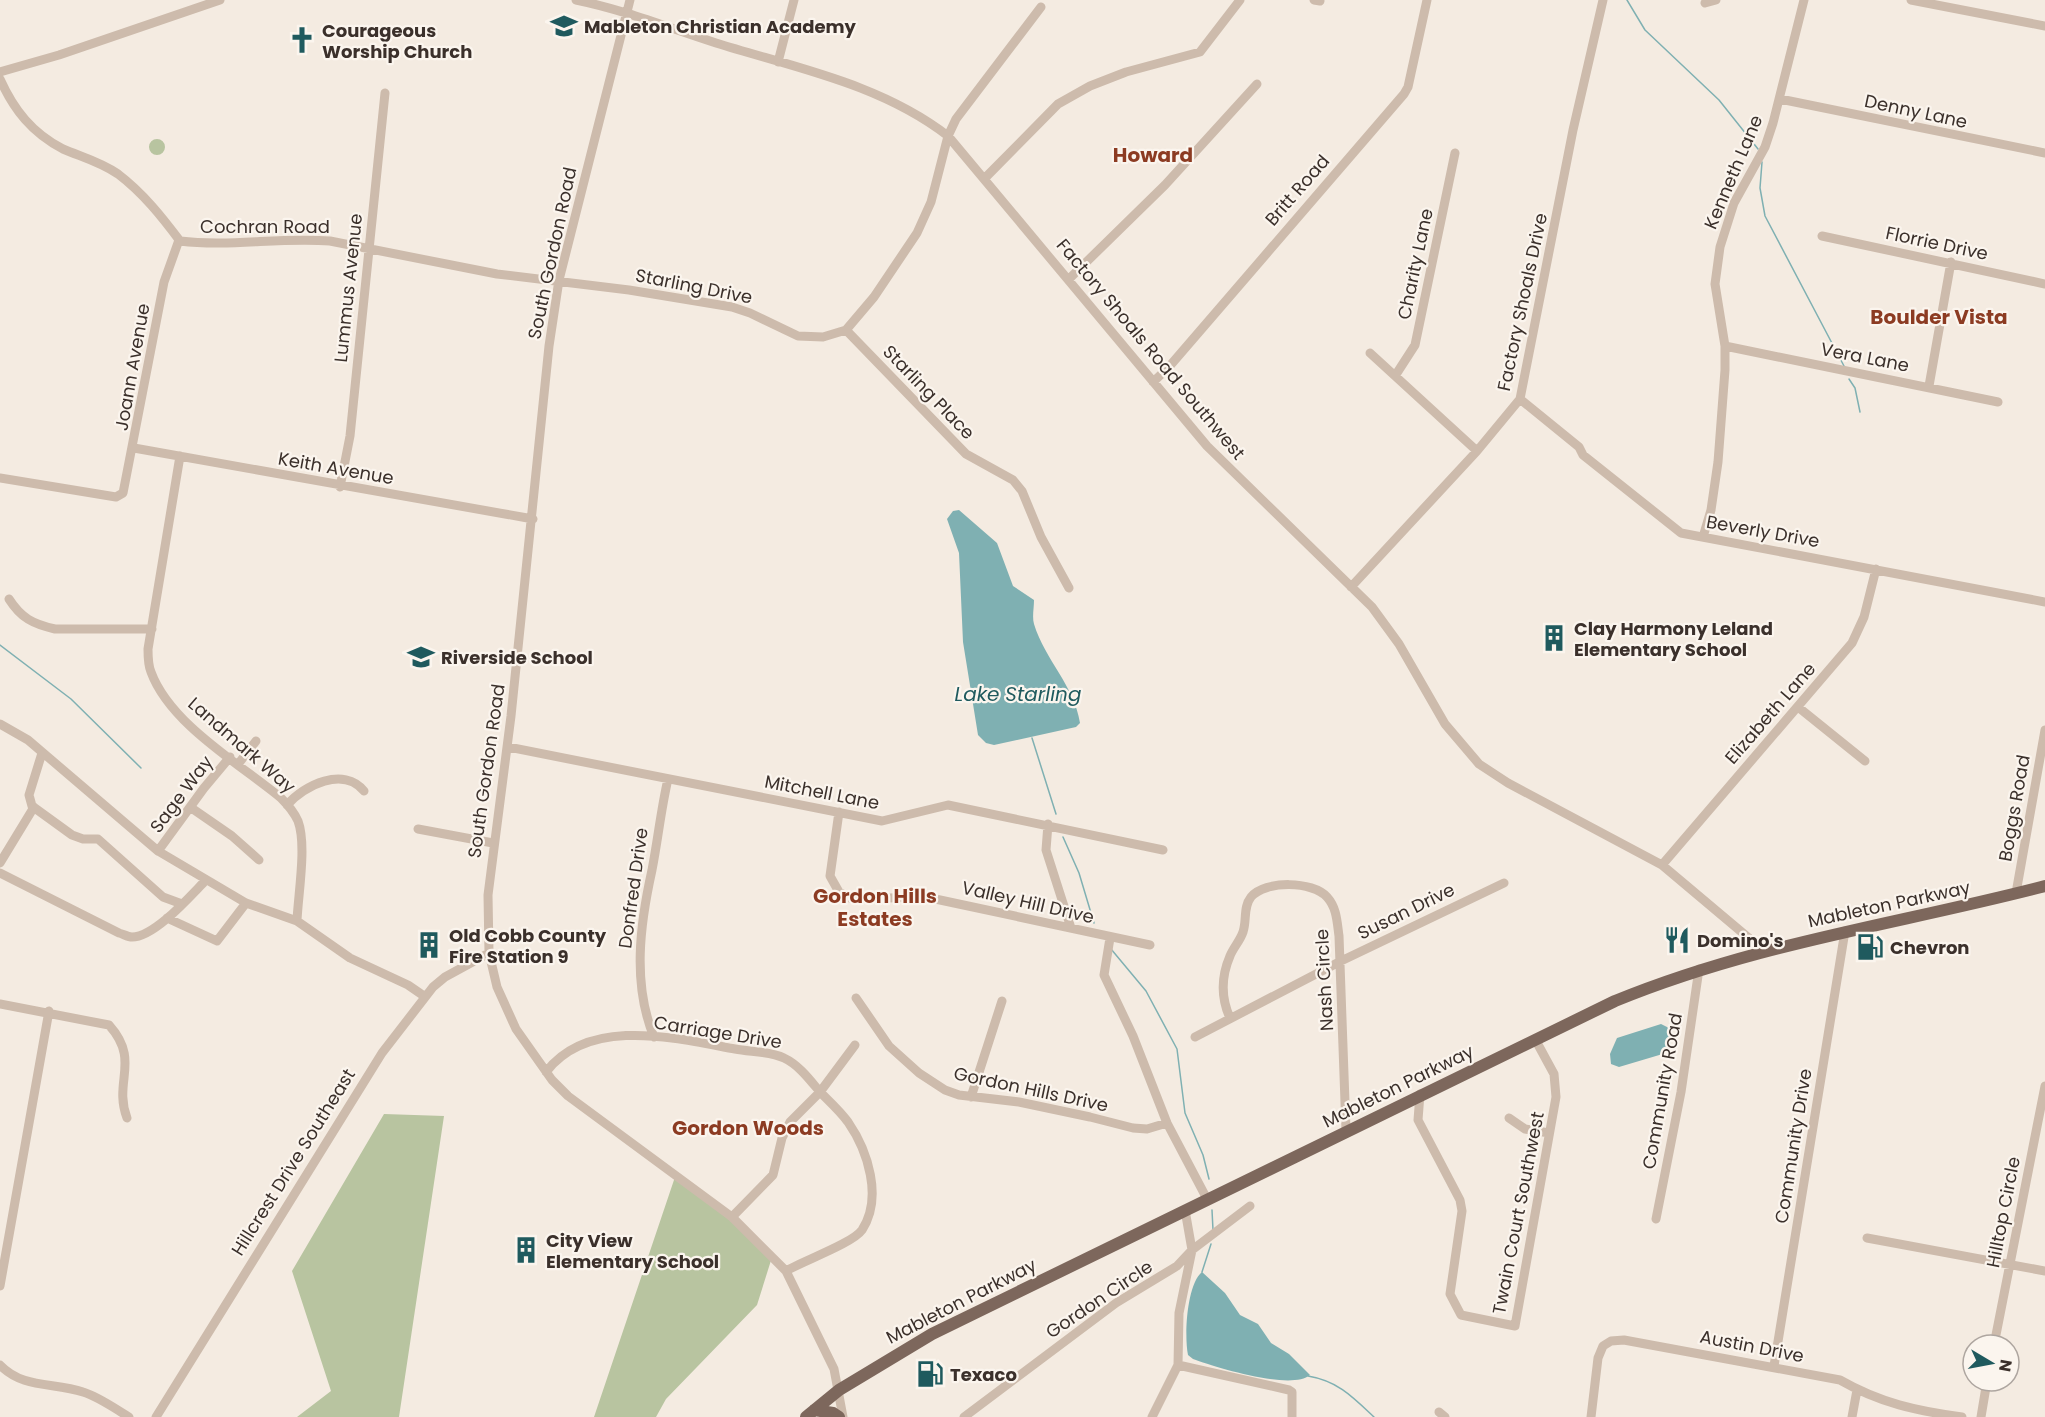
<svg xmlns="http://www.w3.org/2000/svg" width="2045" height="1417" font-family="Poppins,sans-serif">
<rect width="100%" height="100%" fill="#f4ebe1"/>
<path fill="#b8c4a0" d="M149 147a8 8 0 1 1 16 0a8 8 0 1 1-16 0Z
M 384,1114 L 444,1116 L 399,1417 L 297,1417 L 331,1391 L 292,1271 Z
M 675,1177 L 773,1254 L 757,1305 L 666,1399 L 656,1417 L 594,1417 Z"/>
<path fill="#7fb0b2" d="M 959,510 L 997,543 L 1013,586 L 1034,600 C 1034,608 1032,617 1034,624 C 1045,660 1074,685 1080,723 L 1076,727 L 994,745 L 986,743 L 978,735 L 963,642 L 959,553 L 947,519 L 953,511 Z
M 1661,1024 L 1669,1028 L 1671,1046 L 1666,1053 L 1619,1067 L 1611,1064 L 1610,1054 L 1617,1038 Z
M 1202,1272 L 1225,1293 L 1240,1315 L 1258,1324 L 1271,1343 L 1289,1354 L 1310,1375 C 1291,1391 1215,1367 1193,1359 L 1188,1355 C 1184,1335 1187,1284 1202,1272 Z"/>
<g fill="none" stroke-linecap="round" stroke-linejoin="round">
<path stroke="#7fb0b2" stroke-width="1.5" d="M 1627,0 L 1645,30 L 1719,100 L 1758,149
M 1762,162 L 1760,188 L 1765,216 L 1844,366
M 1849,379 L 1855,388 L 1860,412
M 0,645 L 71,699 L 141,768
M 1032,738 L 1056,814
M 1063,837 L 1079,873 L 1094,923
M 1111,949 L 1146,991 L 1177,1049 L 1185,1113 L 1203,1155 L 1209,1179
M 1212,1210 L 1213,1230
M 1202,1272 L 1211,1244
M 1308,1376 C 1338,1381 1353,1397 1374,1417"/>
<path stroke="#cdbbac" stroke-width="9" d="M 576,0 C 625,10 669,28 716,43 C 796,68 881,84 948,136 L 1207,446 L 1372,607 L 1399,644 L 1445,724 L 1479,764 L 1508,783 L 1662,865 L 1763,950
M 630,0 L 559,280 L 549,346 L 511,716 L 488,895 L 489,953 L 497,987 L 516,1029 L 552,1080 L 568,1096 L 732,1217 L 786,1271 L 834,1369 L 843,1417
M 1314,0 L 1320,1
M 1911,0 L 2045,26
M 1705,3 L 1716,0
M 778,62 L 794,0
M 0,72 L 59,55 L 220,0
M 0,79 C 14,110 32,133 63,149 C 82,157 101,162 118,174 C 143,193 162,217 180,241 C 230,247 280,237 330,241 L 497,274 L 629,290 L 732,307 L 750,313 L 798,336 L 823,337 L 846,330 L 874,297 L 917,233 L 931,202 L 948,136 L 956,119 L 1041,7
M 1780,99 L 2045,153
M 985,178 L 1058,104 L 1090,86 L 1126,72 L 1200,52 L 1240,0
M 1822,236 L 2045,284
M 1070,278 L 1165,185 L 1257,84
M 846,330 L 966,454 L 1013,480 L 1022,491 L 1041,537 L 1069,588
M 1725,346 L 1998,402
M 1370,353 L 1477,451
M 1395,376 L 1415,345 L 1455,153
M 1153,382 L 1168,368 L 1404,94 L 1408,87 L 1427,0
M 1929,386 L 1951,262
M 1520,399 L 1579,447 L 1583,455 L 1681,533 L 2045,602
M 134,448 L 533,519
M 180,456 L 148,649 C 148,657 148,665 151,672 C 170,724 240,764 281,798 C 288,805 294,812 298,821 C 307,845 298,895 297,921
M 0,478 L 116,497 L 123,493 L 164,282 L 179,240
M 340,487 L 350,436 L 385,93
M 1703,537 L 1711,510 L 1718,462 L 1725,370 L 1725,346 L 1715,284 L 1720,247 L 1734,203 L 1765,147 L 1773,123 L 1804,0
M 1351,587 L 1477,451 L 1520,399 L 1573,130 L 1603,0
M 9,599 C 21,618 33,624 55,629 L 152,629
M 1798,707 L 1865,761
M 0,724 L 28,740 L 158,851 L 246,903 L 297,921 L 350,958 L 408,985 L 424,996
M 508,747 L 882,821 L 948,805 L 1163,850
M 42,753 L 29,795 L 32,806 L 72,835 L 83,839 L 98,839 L 163,897 L 182,904
M 239,763 L 256,741
M 287,805 C 304,785 344,766 364,791
M 190,807 L 232,836 L 259,860
M 839,812 L 830,876 L 839,892 L 852,899 L 926,897 L 1150,945
M 1048,824 L 1046,850 L 1071,928
M 418,829 L 493,843
M 158,851 L 204,788 L 230,757
M 0,863 L 34,807
M 1662,865 L 1852,643 L 1864,617 L 1876,569
M 0,873 L 119,933 C 123,934 128,937 132,937 C 155,937 191,895 206,880
M 2016,893 L 2045,730
M 167,918 L 217,941 L 246,903
M 1110,938 L 1104,975 L 1133,1036 L 1167,1123 L 1207,1199
M 856,998 L 889,1046 L 919,1073 L 945,1090 L 959,1095 L 1019,1102 L 1090,1117 L 1133,1128 L 1147,1129 L 1167,1123
M 0,1004 L 109,1025 C 141,1061 113,1081 127,1118
M 1230,1018 C 1221,998 1221,977 1230,956 C 1233,948 1240,941 1243,932 C 1247,920 1243,907 1251,897 C 1265,880 1313,881 1327,897 C 1337,908 1337,922 1339,936 L 1346,1130
M 654,1037 C 632,984 640,924 652,870 C 658,839 661,809 668,779
M 1195,1037 L 1341,961 L 1504,883
M 546,1072 C 589,1016 675,1038 735,1049 C 750,1052 770,1051 784,1058 C 799,1065 810,1080 820,1092 C 830,1102 840,1111 848,1122 C 868,1151 883,1198 862,1230 C 853,1243 803,1261 786,1271
M 1420,1094 L 1418,1120 L 1460,1200 L 1462,1211 L 1450,1294 L 1461,1315 L 1515,1326 L 1556,1097 L 1554,1074 L 1535,1039
M 971,1097 L 1002,1001
M 1509,1118 L 1525,1129 L 1549,1133
M 732,1217 L 773,1175 L 782,1138 L 790,1122 L 820,1092 L 855,1045
M 1656,1219 L 1681,1092 L 1699,969
M 1867,1238 L 2045,1271
M 0,1286 L 49,1011
M 1994,1345 L 2045,1086
M 0,1365 C 23,1389 54,1382 83,1392 C 99,1397 114,1408 129,1417
M 1178,1365 L 1289,1390 L 1292,1392 L 1292,1417
M 1774,1366 L 1845,931
M 1439,1412 L 1445,1417
M 156,1417 L 382,1053 L 433,987 L 445,977 L 489,953
M 964,1417 L 1116,1303 L 1177,1266 L 1192,1250 L 1250,1206
M 1152,1417 L 1178,1365 L 1179,1313 L 1192,1250 L 1185,1210
M 1591,1417 L 1598,1358 L 1603,1346 L 1611,1341 L 1624,1340 L 1840,1380 C 1880,1403 1917,1411 1962,1417
M 1852,1417 L 1857,1390
M 1981,1417 L 1987,1381"/>
<path stroke="#7d675c" stroke-width="12" d="M 814,1410 L 833,1413 L 839,1417
M 806,1417 L 839,1390 L 932,1334 L 1615,1001 C 1756,943 1899,924 2045,886"/>
</g>
<defs>
<symbol id="school-bare" viewBox="-9 -9 18 18"><path d="M0-5L7-2L0 1L-7-2ZM-4 1L0 2.5L4 1V4Q0 6-4 4Z" fill="#1f5a5e" stroke="#fbf5ee" stroke-width="2.5" paint-order="stroke"/></symbol>
<symbol id="church-bare" viewBox="-9 -9 18 18"><path d="M-1.2-6h2.4v3.5h3.3v2.4h-3.3V6h-2.4V-.1h-3.3v-2.4h3.3Z" fill="#1f5a5e" stroke="#fbf5ee" stroke-width="2.5" paint-order="stroke"/></symbol>
<symbol id="building-bare" viewBox="-9 -9 18 18"><path d="M-4-6H4V6H1V3H-1V6H-4ZM-2.5-4.3h1.7v1.8h-1.7ZM.8-4.3h1.7v1.8H.8ZM-2.5-1h1.7V.8h-1.7ZM.8-1h1.7V.8H.8Z" fill="#1f5a5e" stroke="#fbf5ee" stroke-width="2.5" paint-order="stroke"/></symbol>
<symbol id="restaurant-bare" viewBox="-9 -9 18 18"><path d="M-5-6h1v4h1v-4h1v4h1v-4h1v5L-1.5 .5V6h-2V.5L-5-1ZM5-6V6H3V1.5H1.5Q1.5-4 5-6Z" fill="#1f5a5e" stroke="#fbf5ee" stroke-width="2.5" paint-order="stroke"/></symbol>
<symbol id="fuel-bare" viewBox="-9 -9 18 18"><path d="M-5.5-6h7V0h2V4h1.3V-2.5L3-4.5l.8-.8L6-3V5H2.5V1h-1V6h-7ZM-4.2-4.7v3.2H.2V-4.7Z" fill="#1f5a5e" stroke="#fbf5ee" stroke-width="2.5" paint-order="stroke"/></symbol>
</defs>
<g fill-rule="evenodd">
<use href="#school-bare" x="545" y="7" width="38" height="38"/>
<use href="#church-bare" x="283" y="21" width="38" height="38"/>
<use href="#building-bare" x="1535" y="619" width="38" height="38"/>
<use href="#school-bare" x="402" y="638" width="38" height="38"/>
<use href="#restaurant-bare" x="1658" y="921" width="38" height="38"/>
<use href="#building-bare" x="410" y="926" width="38" height="38"/>
<use href="#fuel-bare" x="1851" y="928" width="38" height="38"/>
<use href="#building-bare" x="507" y="1231" width="38" height="38"/>
<use href="#fuel-bare" x="911" y="1355" width="38" height="38"/>
</g>
<g text-anchor="middle" dominant-baseline="central" stroke-width="4.5" stroke-linejoin="round" paint-order="stroke">
<g font-size="18" font-weight="bold" fill="#3b302b" stroke="#fbf5ee" text-anchor="start">
<text x="584" y="26">Mableton Christian Academy</text>
<text x="322" y="30">Courageous<tspan x="322" dy="21">Worship Church</tspan></text>
<text x="1574" y="628">Clay Harmony Leland<tspan x="1574" dy="21">Elementary School</tspan></text>
<text x="441" y="657">Riverside School</text>
<text x="449" y="935">Old Cobb County<tspan x="449" dy="21">Fire Station 9</tspan></text>
<text x="1697" y="940">Domino's</text>
<text x="1890" y="947">Chevron</text>
<text x="546" y="1240">City View<tspan x="546" dy="21">Elementary School</tspan></text>
<text x="950" y="1374">Texaco</text>
</g>
<g font-size="18" fill="#3b302b" stroke="#fbf5ee">
<text transform="translate(1916 111) rotate(12)">Denny Lane</text>
<text transform="translate(1733 172) rotate(-67)">Kenneth Lane</text>
<text transform="translate(1297 190) rotate(-49)">Britt Road</text>
<text x="265" y="226">Cochran Road</text>
<text transform="translate(1937 243) rotate(12)">Florrie Drive</text>
<text transform="translate(552 253) rotate(-78)">South Gordon Road</text>
<text transform="translate(1415 264) rotate(-78)">Charity Lane</text>
<text transform="translate(694 286) rotate(11)">Starling Drive</text>
<text transform="translate(348 288) rotate(-84)">Lummus Avenue</text>
<text transform="translate(1522 302) rotate(-78)">Factory Shoals Drive</text>
<text transform="translate(1151 349) rotate(50)">Factory Shoals Road Southwest</text>
<text transform="translate(1865 357) rotate(11)">Vera Lane</text>
<text transform="translate(132 367) rotate(-80)">Joann Avenue</text>
<text transform="translate(929 392) rotate(46)">Starling Place</text>
<text transform="translate(336 468) rotate(10)">Keith Avenue</text>
<text transform="translate(1763 531) rotate(10)">Beverly Drive</text>
<text transform="translate(1770 713) rotate(-49)">Elizabeth Lane</text>
<text transform="translate(242 745) rotate(41)">Landmark Way</text>
<text transform="translate(486 771) rotate(-82)">South Gordon Road</text>
<text transform="translate(822 792) rotate(11)">Mitchell Lane</text>
<text transform="translate(181 794) rotate(-53)">Sage Way</text>
<text transform="translate(2014 808) rotate(-80)">Boggs Road</text>
<text transform="translate(633 888) rotate(-82)">Donfred Drive</text>
<text transform="translate(1028 902) rotate(13)">Valley Hill Drive</text>
<text transform="translate(1889 904) rotate(-12)">Mableton Parkway</text>
<text transform="translate(1406 911) rotate(-26)">Susan Drive</text>
<text transform="translate(1324 980) rotate(-93)">Nash Circle</text>
<text transform="translate(718 1032) rotate(9)">Carriage Drive</text>
<text transform="translate(1398 1086) rotate(-26)">Mableton Parkway</text>
<text transform="translate(1031 1089) rotate(12)">Gordon Hills Drive</text>
<text transform="translate(1662 1091) rotate(-80)">Community Road</text>
<text transform="translate(1793 1146) rotate(-81)">Community Drive</text>
<text transform="translate(293 1162) rotate(-58)">Hillcrest Drive Southeast</text>
<text transform="translate(2003 1212) rotate(-79)">Hilltop Circle</text>
<text transform="translate(1518 1213) rotate(-79)">Twain Court Southwest</text>
<text transform="translate(1099 1299) rotate(-34)">Gordon Circle</text>
<text transform="translate(961 1301) rotate(-27)">Mableton Parkway</text>
<text transform="translate(1752 1346) rotate(11)">Austin Drive</text>
</g>
<g font-size="20" font-weight="bold" fill="#8c3b22" stroke="#fbf5ee">
<text x="1153" y="155">Howard</text>
<text x="1939" y="317">Boulder Vista</text>
<text x="875" y="896">Gordon Hills<tspan x="875" dy="23">Estates</tspan></text>
<text x="748" y="1128">Gordon Woods</text>
</g>
<g font-size="20" font-style="italic" fill="#1f5a5e" stroke="#fbf5ee">
<text x="1018" y="694">Lake Starling</text>
</g>
</g>
<g transform="translate(1991 1363) rotate(100)"><circle r="28" fill="#fbf5ee" stroke="#aea6a0" stroke-width="1.5"/>
<path d="M0-4.5L10 22L0 15L-10 22Z" fill="#1f5a5e"/>
<text y="-9" font-size="16" font-weight="bold" text-anchor="middle" fill="#3b302b">N</text>
</g>
</svg>
